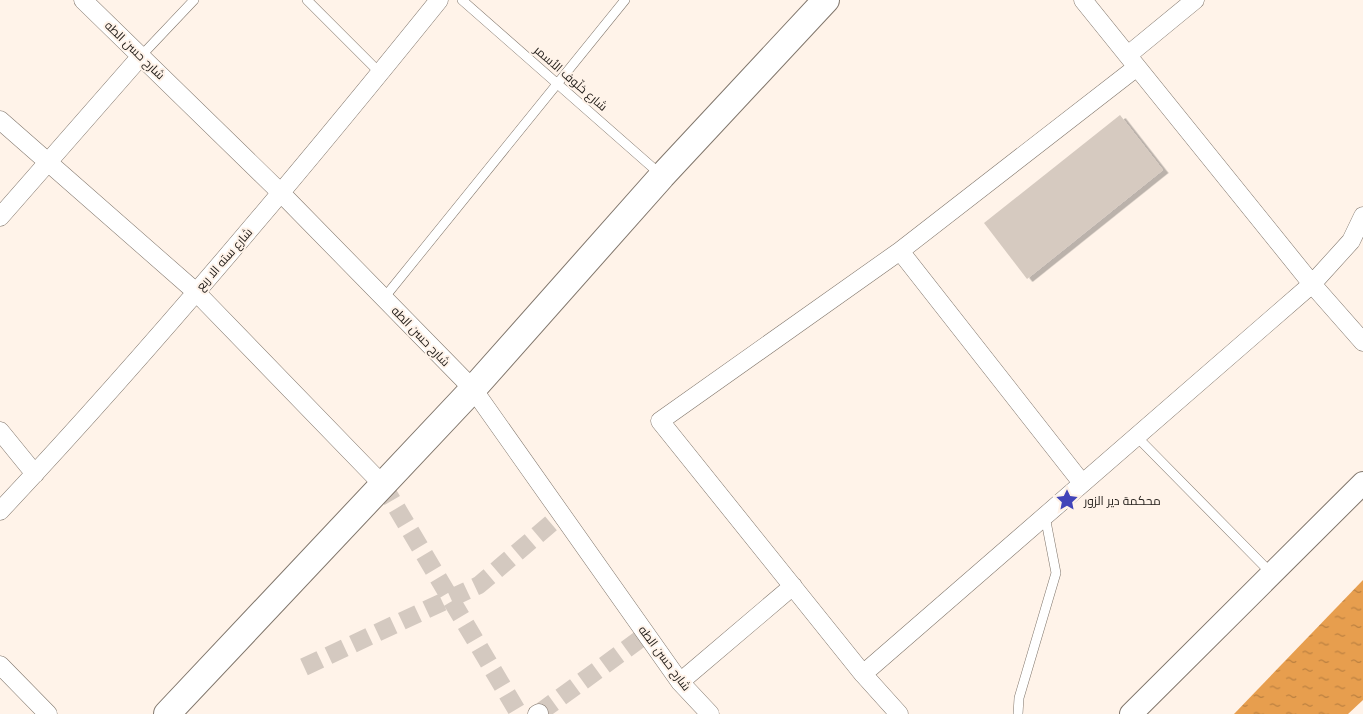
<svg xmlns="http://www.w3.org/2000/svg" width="1363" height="714" font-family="Poppins,Cairo,sans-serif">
<defs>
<pattern id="water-ripples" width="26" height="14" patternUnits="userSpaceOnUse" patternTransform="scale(1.25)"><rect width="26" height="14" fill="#e79e4e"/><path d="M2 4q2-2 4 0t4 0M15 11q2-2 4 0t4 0" fill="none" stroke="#bb8040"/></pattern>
<filter id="shadow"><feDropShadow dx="5.5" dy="3" stdDeviation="0" flood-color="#0004"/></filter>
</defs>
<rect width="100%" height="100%" fill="#fff3e9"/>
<path fill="url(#water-ripples)" d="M 1363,580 L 1363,700 L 1348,714 L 1234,714 Z"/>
<path fill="#d6cac0" filter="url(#shadow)" d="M 1120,115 L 1163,170 L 1027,279 L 984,223 Z"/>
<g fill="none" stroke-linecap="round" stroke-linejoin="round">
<path stroke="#d4c9c0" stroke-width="18" stroke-dasharray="18 9" stroke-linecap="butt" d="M 383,485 L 519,714
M 304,667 L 479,585 L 562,514
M 539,713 L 647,634"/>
<defs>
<path id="service" d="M 307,0 L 380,73
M 462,0 L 660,174
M 141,56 L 194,0
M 384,298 L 625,0
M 1137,437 L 1272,574
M 1018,714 L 1019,698 L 1056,573 L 1045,516"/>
<path id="minor" d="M 83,0 L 281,193 L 473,389 L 680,682 L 710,714
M 1083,0 L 1312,284 L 1363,342
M 1128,55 L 1195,0
M 0,120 L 196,292 L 383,485
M 0,217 L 141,56
M 900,251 L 1082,483
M 0,431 L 35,474
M 0,511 C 154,347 298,175 439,0
M 0,665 L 48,714
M 863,674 L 1312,284 L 1351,241 L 1363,216
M 680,682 L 793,586
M 537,714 L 539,713
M 899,714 L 863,674 L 660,421 L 900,251 L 1137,67"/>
<path id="tertiary" d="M 1131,714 L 1363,483"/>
<path id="secondary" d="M 167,714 L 473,389 L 662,176 L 826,0"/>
</defs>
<use href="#service" stroke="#80766c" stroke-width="10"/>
<use href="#minor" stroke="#80766c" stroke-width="19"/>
<use href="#tertiary" stroke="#80766c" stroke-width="24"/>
<use href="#secondary" stroke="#80766c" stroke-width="28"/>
<use href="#service" stroke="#fff" stroke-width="9"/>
<use href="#minor" stroke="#fff" stroke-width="18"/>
<use href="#tertiary" stroke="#fff" stroke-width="22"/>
<use href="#secondary" stroke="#fff" stroke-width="26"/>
</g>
<defs>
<symbol id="sight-bare" viewBox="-9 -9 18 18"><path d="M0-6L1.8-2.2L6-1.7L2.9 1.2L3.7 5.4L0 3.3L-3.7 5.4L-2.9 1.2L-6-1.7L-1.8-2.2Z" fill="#4144b9" stroke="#fff3e9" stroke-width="2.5" paint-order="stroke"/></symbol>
</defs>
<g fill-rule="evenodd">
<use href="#sight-bare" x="1051" y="484" width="32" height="32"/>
</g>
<g text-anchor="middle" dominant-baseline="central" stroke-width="4" stroke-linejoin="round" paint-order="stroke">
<g font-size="12" fill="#26211d" stroke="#fff3e9">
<text transform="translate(135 50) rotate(44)">شارح حسن الطه</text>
<text transform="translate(571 78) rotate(41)">شارع خلّوف الأسمر</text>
<text transform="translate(224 259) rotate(-49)">شارع سته الا ربع</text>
<text transform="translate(421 336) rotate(46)">شارح حسن الطه</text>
<text transform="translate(665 658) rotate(53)">شارح حسن الطه</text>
</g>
<g font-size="12" fill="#26211d" stroke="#fff3e9" text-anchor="start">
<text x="1084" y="500">محكمة دير الزور</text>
</g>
</g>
</svg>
